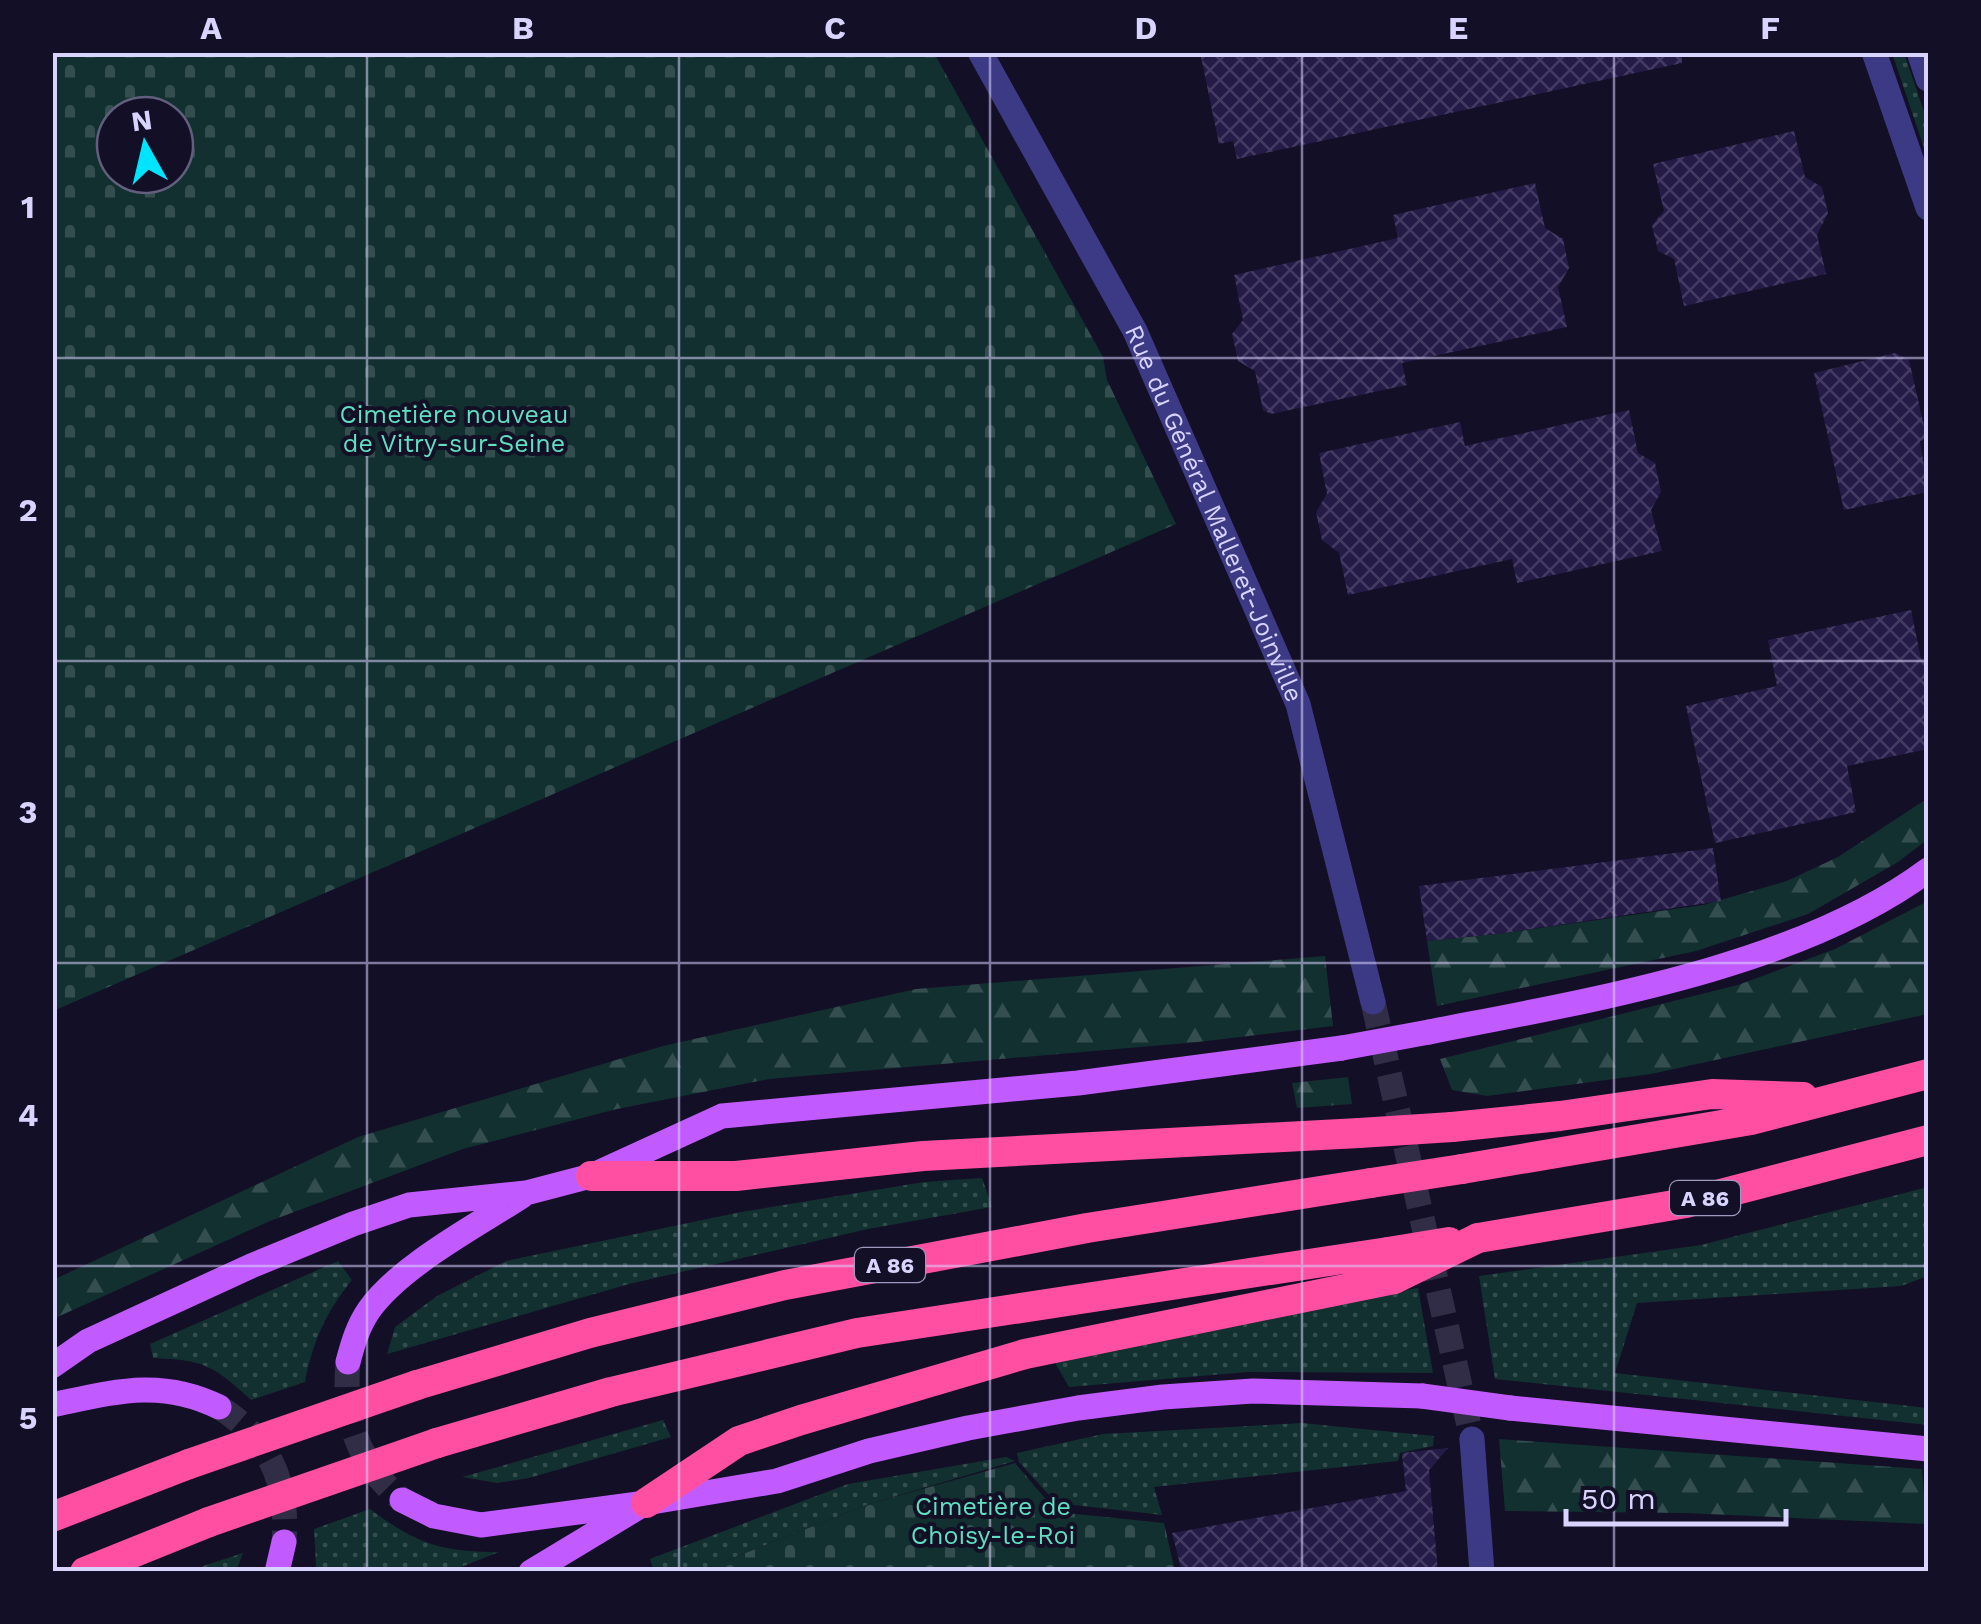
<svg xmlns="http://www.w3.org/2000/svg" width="1981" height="1624" font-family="'Work Sans',sans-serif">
<defs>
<pattern id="grass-dots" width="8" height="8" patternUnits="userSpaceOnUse" patternTransform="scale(2.5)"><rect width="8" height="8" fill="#12302f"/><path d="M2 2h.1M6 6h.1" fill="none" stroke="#344d4e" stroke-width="1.8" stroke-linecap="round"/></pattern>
<pattern id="forest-firs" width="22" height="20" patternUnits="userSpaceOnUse" patternTransform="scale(2.5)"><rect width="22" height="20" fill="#12302f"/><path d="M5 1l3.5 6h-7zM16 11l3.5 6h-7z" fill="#344d4e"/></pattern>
<pattern id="cemetery-stones" width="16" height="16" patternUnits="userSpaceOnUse" patternTransform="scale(2.5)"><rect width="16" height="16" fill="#12302f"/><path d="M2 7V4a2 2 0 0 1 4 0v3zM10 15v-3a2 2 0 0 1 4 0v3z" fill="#344d4e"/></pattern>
<pattern id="building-cross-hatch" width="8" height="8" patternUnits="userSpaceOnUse" patternTransform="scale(2.5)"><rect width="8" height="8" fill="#241b47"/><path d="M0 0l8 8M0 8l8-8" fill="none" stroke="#433b63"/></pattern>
</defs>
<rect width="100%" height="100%" fill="#130f26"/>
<path fill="url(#grass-dots)" d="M 1892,53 L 1904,53 L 1928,123 L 1928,160 Z
M 982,1178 L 992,1207 L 868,1229 L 629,1284 L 387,1354 L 395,1327 L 437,1296 L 506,1261 L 741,1212 L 924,1182 Z
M 1928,1187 L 1928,1276 L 1901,1286 L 1637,1303 L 1615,1373 L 1919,1407 L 1928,1409 L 1928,1425 L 1495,1379 L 1479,1276 L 1701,1245 Z
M 338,1261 L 352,1280 C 326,1312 313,1341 305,1382 L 251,1400 C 213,1365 204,1360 153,1358 L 150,1344 Z
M 1418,1288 L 1433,1373 L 1248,1372 L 1069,1387 L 1054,1361 L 1213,1323 Z
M 663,1420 L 671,1437 L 529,1478 L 497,1483 L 462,1477 Z
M 1302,1423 L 1434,1436 L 1433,1446 L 1400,1453 L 1398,1461 L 1154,1487 L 1162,1515 L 1056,1503 L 1019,1462 L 1017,1453 L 1103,1434 Z
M 1006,1457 L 1015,1461 L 869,1504 L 700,1571 L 654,1571 L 650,1559 L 848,1484 Z
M 370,1509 C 417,1544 441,1552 499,1552 L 451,1571 L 312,1571 L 316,1566 L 314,1529 Z
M 243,1553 L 236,1571 L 188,1571 Z"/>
<path fill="url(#forest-firs)" d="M 1928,798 L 1928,839 L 1898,862 L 1808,914 L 1696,951 L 1437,1006 L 1427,941 L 1497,934 L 1703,905 L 1787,881 L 1838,857 Z
M 1928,901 L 1928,1014 L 1651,1074 L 1487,1096 L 1452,1090 L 1440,1059 L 1738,985 L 1835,949 Z
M 1325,956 L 1333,1026 L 1198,1042 L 769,1079 L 617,1109 L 463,1149 L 270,1221 L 53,1319 L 53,1280 L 358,1137 L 663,1046 L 916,989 Z
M 1348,1077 L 1352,1104 L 1297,1108 L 1292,1083 Z
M 1499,1439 L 1922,1469 L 1926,1524 L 1685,1513 L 1505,1511 Z"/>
<path fill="url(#cemetery-stones)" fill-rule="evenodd" d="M 53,52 L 934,53 L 1103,357 L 1107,380 L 1176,524 L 53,1011 ZM 115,115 L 175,115 L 175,175 L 115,175 Z
M 1015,1463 L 1057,1512 L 1164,1523 L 1175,1571 L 700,1571 L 869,1504 Z"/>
<path fill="url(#building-cross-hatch)" d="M 1200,52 L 1681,52 L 1682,63 L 1237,159 L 1233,141 L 1219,144 Z
M 1794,131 L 1805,177 L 1822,187 L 1828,213 L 1817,235 L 1826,274 L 1684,306 L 1674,259 L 1658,251 L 1652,225 L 1664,211 L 1653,164 Z
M 1535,183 L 1545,228 L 1563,239 L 1569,268 L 1558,287 L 1567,327 L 1402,363 L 1407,385 L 1271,414 L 1263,410 L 1255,371 L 1238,361 L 1232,334 L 1243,320 L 1234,275 L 1398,238 L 1393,215 Z
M 1895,353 L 1909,360 L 1927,439 L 1920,441 L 1928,492 L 1844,510 L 1814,373 Z
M 1629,410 L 1638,453 L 1655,463 L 1661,492 L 1651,510 L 1662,551 L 1517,583 L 1512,559 L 1348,595 L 1339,553 L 1322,540 L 1316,512 L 1327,494 L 1319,453 L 1460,422 L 1465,446 Z
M 1911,610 L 1921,659 L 1928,658 L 1928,749 L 1847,766 L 1856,812 L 1715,843 L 1686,706 L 1777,686 L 1768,640 Z
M 1713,848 L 1721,901 L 1497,934 L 1427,941 L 1419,886 Z
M 1448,1448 L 1429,1470 L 1438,1572 L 1182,1572 L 1172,1533 L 1406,1491 L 1402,1453 Z"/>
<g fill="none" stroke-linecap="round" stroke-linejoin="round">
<path stroke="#312d47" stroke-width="25" stroke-dasharray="25 12" stroke-linecap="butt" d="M 1373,1002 L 1472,1439"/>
<path stroke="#312d47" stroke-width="25" stroke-dasharray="25 12" stroke-linecap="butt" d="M 348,1362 C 343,1418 357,1463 402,1500
M 219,1407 C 270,1439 289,1483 284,1542"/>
<g stroke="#3d3a85" stroke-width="25">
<path id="s1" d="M 980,52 L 1135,331 L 1298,704 L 1373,1002"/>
<path d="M 1874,52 L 1928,208"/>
<path d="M 1919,52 L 1928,79"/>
<path d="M 1472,1439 L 1482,1572"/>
</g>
<path stroke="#c25bff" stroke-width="25" d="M 1429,1032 C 1587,1001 1798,967 1928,870
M 348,1362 C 353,1343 358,1326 369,1310 C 400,1266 476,1226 522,1196
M 52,1366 L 88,1341 L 251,1266 L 353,1224 L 409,1205 L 526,1193 L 591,1176 L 722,1116 L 1078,1083 L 1342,1048
M 52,1405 C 114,1392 160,1378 219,1407
M 1510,1408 L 1928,1449
M 402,1500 L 434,1516 L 481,1525 L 646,1503 L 777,1481 L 869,1451 L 968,1428 L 1078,1408 L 1163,1397 L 1253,1391 L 1422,1396
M 277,1572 L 284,1542
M 531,1572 L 637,1508"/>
<path stroke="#ff4fa3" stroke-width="30" d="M 1452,1127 L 1560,1116 L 1712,1094 L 1803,1097
M 1462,1169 L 1751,1120 L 1928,1074
M 591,1176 L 736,1176 L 923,1156 L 1359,1133
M 1478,1238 L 1686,1203 L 1928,1140
M 417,1385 L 590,1333 L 785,1285 L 1087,1228 L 1371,1183
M 437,1443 L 611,1392 L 857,1333 L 1388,1252
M 646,1503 L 739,1441 L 801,1420 L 1025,1354 L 1394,1279
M 52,1517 L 189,1464
M 85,1572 L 209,1522"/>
<path stroke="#c25bff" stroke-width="25" d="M 1342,1048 L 1429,1032
M 1422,1396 L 1510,1408"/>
<path stroke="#ff4fa3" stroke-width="30" d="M 1359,1133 L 1452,1127
M 1371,1183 L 1462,1169
M 1388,1252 L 1449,1242
M 1394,1279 L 1478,1238
M 189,1464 L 417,1385
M 209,1522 L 437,1443"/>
</g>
<path fill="none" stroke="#d9d4ff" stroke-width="2.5" stroke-opacity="0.55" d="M 367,52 L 367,1572M 679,52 L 679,1572M 990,52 L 990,1572M 1302,52 L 1302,1572M 1614,52 L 1614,1572M 52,358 L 1928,358M 52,661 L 1928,661M 52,963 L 1928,963M 52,1266 L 1928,1266"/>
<g text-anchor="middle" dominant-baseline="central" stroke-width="8" stroke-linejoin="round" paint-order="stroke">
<g fill="#130f26" stroke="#9e99be" stroke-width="2.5">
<rect x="1670" y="1181" width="70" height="34" rx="8"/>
<rect x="855" y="1248" width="70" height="34" rx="8"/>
</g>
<g font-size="22" font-weight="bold" fill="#d9d4ff">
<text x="1705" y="1198">A 86</text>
<text x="890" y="1265">A 86</text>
</g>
<g font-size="25" fill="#5fe0c0" stroke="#130f26">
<text x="454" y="414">Cimetière nouveau<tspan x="454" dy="29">de Vitry-sur-Seine</tspan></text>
<text x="993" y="1506">Cimetière de<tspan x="993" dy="29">Choisy-le-Roi</tspan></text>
</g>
<g font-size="25" fill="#d9d4ff" stroke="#130f26">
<text stroke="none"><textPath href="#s1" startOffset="518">Rue du Général Malleret-Joinville</textPath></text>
</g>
</g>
<rect width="1981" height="1624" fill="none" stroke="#130f26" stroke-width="110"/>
<g transform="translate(145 145) rotate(352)"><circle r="48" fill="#130f26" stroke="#625e7d" stroke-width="2.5"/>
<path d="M0-8L18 38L0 25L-18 38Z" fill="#00e5ff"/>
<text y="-15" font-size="28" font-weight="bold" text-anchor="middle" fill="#d9d4ff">N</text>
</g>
<path d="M1566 1509v15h220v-15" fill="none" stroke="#d9d4ff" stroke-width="5"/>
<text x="1581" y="1509" font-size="30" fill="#d9d4ff" stroke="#130f26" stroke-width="8" paint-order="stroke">50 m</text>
<rect x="55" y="55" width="1871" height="1514" fill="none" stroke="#d9d4ff" stroke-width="4"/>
<g font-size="32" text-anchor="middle" font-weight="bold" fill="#d9d4ff">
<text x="211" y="39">A</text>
<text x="523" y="39">B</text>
<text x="835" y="39">C</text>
<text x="1146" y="39">D</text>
<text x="1458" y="39">E</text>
<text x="1770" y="39">F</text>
<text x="28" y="218">1</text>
<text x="28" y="521">2</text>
<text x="28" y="823">3</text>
<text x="28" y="1126">4</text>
<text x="28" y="1429">5</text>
</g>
</svg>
